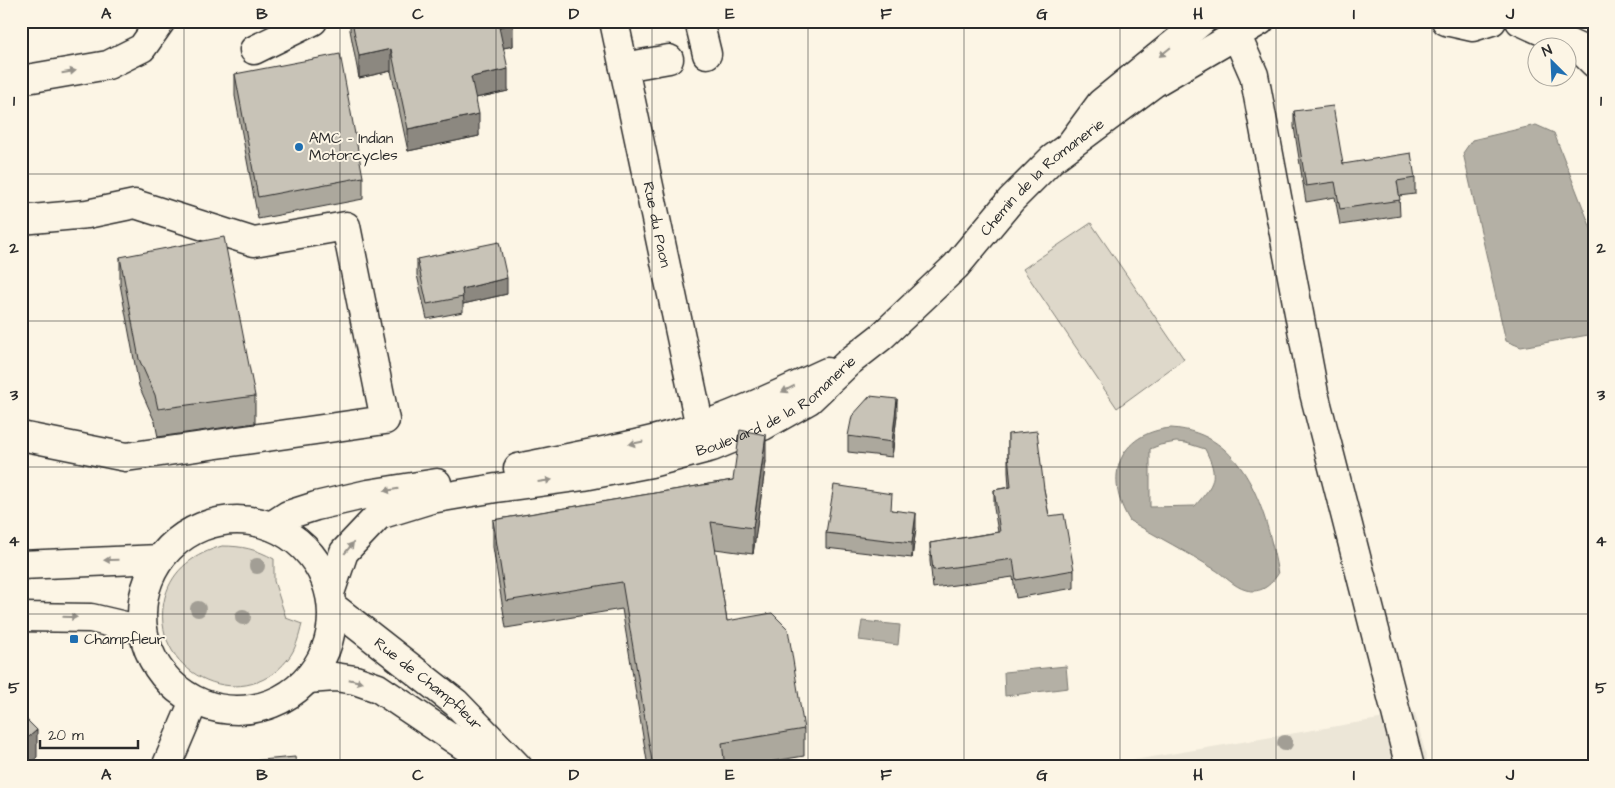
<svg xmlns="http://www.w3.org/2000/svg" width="1615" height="788" font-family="'Architects Daughter',sans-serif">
<rect width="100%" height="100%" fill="#fcf5e5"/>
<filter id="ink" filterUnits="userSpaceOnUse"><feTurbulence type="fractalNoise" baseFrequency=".02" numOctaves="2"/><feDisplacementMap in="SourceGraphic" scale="10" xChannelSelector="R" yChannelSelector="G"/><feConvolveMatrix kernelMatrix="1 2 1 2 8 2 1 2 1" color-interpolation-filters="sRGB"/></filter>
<g filter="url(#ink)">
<path fill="#ece6d7" d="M 1415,713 L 1429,767 L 1092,767 Z"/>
<path fill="#ded8ca" stroke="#84827a" d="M 1091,223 L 1184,359 L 1117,408 L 1023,269 Z
M 222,546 C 242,546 256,549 274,559 L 274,581 L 286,618 L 302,624 C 299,636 296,649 288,659 C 241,719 146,670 165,597 C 173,568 195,554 222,546 Z"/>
<path fill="#b4b0a5" stroke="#7d7b74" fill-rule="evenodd" d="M 1536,125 L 1554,133 L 1594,236 L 1594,334 L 1521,347 L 1506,341 L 1463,153 L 1472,140 Z
M 1171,428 C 1245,432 1267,512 1278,574 C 1271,585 1261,594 1246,590 C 1234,587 1224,575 1214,569 C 1187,552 1158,537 1130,521 C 1103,478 1118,433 1171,428 ZM 1176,442 L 1186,443 L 1205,449 C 1219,477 1215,483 1195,506 L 1150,507 L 1150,449 L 1160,445 Z
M 862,621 L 900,625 L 898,645 L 859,640 Z
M 1066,666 L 1068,688 L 1005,696 L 1004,672 Z"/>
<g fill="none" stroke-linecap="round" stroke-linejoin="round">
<defs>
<g id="minor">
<path id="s1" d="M 614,21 L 700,427"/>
<path d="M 699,21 L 707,54"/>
<path d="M 1446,21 L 1473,27 L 1492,21"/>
<path d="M 1236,34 L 1254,75 L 1314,393 L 1410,767"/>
<path d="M 254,50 L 313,21"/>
<path d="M 624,67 L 669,59"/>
<path d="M 21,80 L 108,65 L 142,48 L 161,21"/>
<path d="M 21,220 L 87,214 L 135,204 L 254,242 L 346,226 L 385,420 L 126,457 L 21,436"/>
<path d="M 518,468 C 579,455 642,446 701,426 C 744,412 785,391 827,372"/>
<circle cx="237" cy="615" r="95"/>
<path d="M 271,526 L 288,515 L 316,506 L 368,494 L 437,483"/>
<path d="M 21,565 L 160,559"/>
<path id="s2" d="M 330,593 L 344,552 L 379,515 L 431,499 L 496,488 L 584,476 L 651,463 L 712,447 L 763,426 L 809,400 L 849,362 L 881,337 L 956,266 L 1011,200 L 1052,159 L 1154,83 L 1260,21"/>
<path id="s3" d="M 332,606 L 456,703 L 518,767"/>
<path d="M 21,617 L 91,618 L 142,630"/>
<path d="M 308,679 L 335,677 L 355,680 L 378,688 L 473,752 L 490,767"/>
<path d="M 166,767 L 194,701"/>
</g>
<path id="highway" d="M 1520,21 L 1579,48 L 1594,63
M 1070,145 L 1101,103 L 1202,21"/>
</defs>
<use href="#minor" stroke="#2b2b2b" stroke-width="31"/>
<use href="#highway" stroke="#2b2b2b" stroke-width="31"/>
<use href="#minor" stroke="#fcf5e5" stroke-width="28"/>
<use href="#highway" stroke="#fcf5e5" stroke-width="28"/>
</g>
<g fill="#a29e95">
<circle cx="257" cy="566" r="8"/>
<circle cx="198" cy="609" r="8"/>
<circle cx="243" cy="617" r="8"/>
<circle cx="1285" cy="743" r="8"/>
</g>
<path fill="#aca89d" stroke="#2b2b2b" d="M 350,21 L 512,21 L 513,46 L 503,48 L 508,91 L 476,98 L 479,136 L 408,151 L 391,71 L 359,78 L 350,30 Z
M 235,74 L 363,177 L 363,199 L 258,219 L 235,96 Z
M 1294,111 L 1343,164 L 1415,178 L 1415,194 L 1399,196 L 1400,216 L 1340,225 L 1335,197 L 1306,202 L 1294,127 Z
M 120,257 L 255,396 L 255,423 L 158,437 L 155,422 L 139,386 L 120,284 Z
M 417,259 L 507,294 L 463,304 L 463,312 L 427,319 L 417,275 Z
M 897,415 L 892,457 L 848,452 L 848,436 Z
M 1008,434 L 1044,489 L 1049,516 L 1074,570 L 1074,588 L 1016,598 L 1013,577 L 933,588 L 930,561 L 930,543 L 998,532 L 994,508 L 994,490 L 1009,487 L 1008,472 Z
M 766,461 L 753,554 L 715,549 L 727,621 L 804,729 L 804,756 L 739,767 L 648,767 L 622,609 L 506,628 L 493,547 L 493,520 L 733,480 Z
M 892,510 L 916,528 L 912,558 L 826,548 L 826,533 Z"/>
<path fill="#8c8880" stroke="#2b2b2b" d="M 513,24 L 513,46 L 499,49 L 499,27 Z
M 391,49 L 391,71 L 359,78 L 359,56 Z
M 508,69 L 508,91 L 471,99 L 471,77 Z
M 479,114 L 479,136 L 408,151 L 408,129 Z
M 507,278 L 507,294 L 463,304 L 462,289 Z
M 897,399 L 897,415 L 892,457 L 892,442 Z
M 766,435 L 766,461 L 753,554 L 753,528 Z
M 916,513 L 916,528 L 912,558 L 912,543 Z
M 37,730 L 37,757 L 26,767 L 23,767 L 23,742 Z"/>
<path fill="#c8c3b7" stroke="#2b2b2b" d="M 352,21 L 512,21 L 513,24 L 499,27 L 508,69 L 471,77 L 479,114 L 408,129 L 391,49 L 359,56 Z
M 340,54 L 363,177 L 258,197 L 235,74 Z
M 1333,106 L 1343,164 L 1411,153 L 1415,178 L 1397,181 L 1400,200 L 1340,209 L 1335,182 L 1306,186 L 1294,111 Z
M 224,237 L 255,396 L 158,409 L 155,395 L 139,359 L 120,257 Z
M 499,242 L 507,278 L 462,289 L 463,297 L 427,304 L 417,259 Z
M 870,396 L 897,399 L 892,442 L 848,436 L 852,416 Z
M 740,430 L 766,435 L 753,528 L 711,522 L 727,621 L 772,613 L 788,629 L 804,729 L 722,743 L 725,767 L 653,767 L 622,582 L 506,601 L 493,520 L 733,480 Z
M 1037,431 L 1044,489 L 1049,516 L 1064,514 L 1074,570 L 1016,580 L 1013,559 L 933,570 L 930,543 L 1000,532 L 994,490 L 1011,487 L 1008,454 L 1008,434 Z
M 834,485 L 892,494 L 891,510 L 916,513 L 912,543 L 826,533 Z
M 21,714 L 37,730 L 23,742 L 23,767 L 21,767 Z
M 295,757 L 296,767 L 236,767 L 240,762 Z"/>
<defs><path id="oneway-solid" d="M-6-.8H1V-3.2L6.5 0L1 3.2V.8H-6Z" transform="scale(1.25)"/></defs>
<g fill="#949088">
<use href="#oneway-solid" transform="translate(1165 52) rotate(141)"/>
<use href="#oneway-solid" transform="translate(69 72) rotate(-10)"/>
<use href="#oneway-solid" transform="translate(788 389) rotate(154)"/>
<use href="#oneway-solid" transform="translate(636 443) rotate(168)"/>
<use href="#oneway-solid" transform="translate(545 481) rotate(-8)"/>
<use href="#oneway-solid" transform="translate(391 490) rotate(171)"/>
<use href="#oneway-solid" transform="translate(349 548) rotate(-51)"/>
<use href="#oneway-solid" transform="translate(111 560) rotate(178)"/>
<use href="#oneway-solid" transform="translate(70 617) rotate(1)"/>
<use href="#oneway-solid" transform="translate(356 681) rotate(14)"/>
</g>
</g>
<path fill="none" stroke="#2b2b2b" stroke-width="1" stroke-opacity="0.55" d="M 184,21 L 184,767M 340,21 L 340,767M 496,21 L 496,767M 652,21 L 652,767M 808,21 L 808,767M 964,21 L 964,767M 1120,21 L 1120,767M 1276,21 L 1276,767M 1432,21 L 1432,767M 21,174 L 1594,174M 21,321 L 1594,321M 21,467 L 1594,467M 21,614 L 1594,614"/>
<g fill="#1f6fb2" stroke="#fcf5e5" stroke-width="2">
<circle cx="299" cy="147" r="5"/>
<rect x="69" y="634" width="10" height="10" rx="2.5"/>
</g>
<g text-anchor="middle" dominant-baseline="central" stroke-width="4" stroke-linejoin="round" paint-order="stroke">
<g font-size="15" fill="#2b2b2b" stroke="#fcf5e5" text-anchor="start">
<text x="309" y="138">AMC - Indian<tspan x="309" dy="17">Motorcycles</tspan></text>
<text x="84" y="639">Champfleur</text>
</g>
<g font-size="15" fill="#2b2b2b" stroke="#fcf5e5">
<text stroke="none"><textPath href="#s2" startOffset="866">Chemin de la Romanerie</textPath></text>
<text stroke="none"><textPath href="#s1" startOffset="208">Rue du Paon</textPath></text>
<text stroke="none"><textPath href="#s2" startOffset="511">Boulevard de la Romanerie</textPath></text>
<text stroke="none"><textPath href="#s3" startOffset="124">Rue de Champfleur</textPath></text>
</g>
</g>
<rect width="1615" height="788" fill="none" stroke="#fcf5e5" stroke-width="55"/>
<g transform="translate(1552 62) rotate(336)"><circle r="24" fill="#fcf5e5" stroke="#a8a49b"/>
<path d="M0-4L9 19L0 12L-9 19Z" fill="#1f6fb2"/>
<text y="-8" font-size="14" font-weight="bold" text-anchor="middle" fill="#2b2b2b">N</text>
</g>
<path d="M40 740v8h98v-8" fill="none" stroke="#2b2b2b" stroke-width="2.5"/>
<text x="48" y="740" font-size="15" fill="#2b2b2b" stroke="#fcf5e5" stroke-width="4" paint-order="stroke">20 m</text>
<rect x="28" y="28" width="1560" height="732" fill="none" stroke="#2b2b2b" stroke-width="2"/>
<g font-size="16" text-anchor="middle" font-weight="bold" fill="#2b2b2b">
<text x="106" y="19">A</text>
<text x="262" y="19">B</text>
<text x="418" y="19">C</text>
<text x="574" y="19">D</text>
<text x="730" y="19">E</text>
<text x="886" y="19">F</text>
<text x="1042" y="19">G</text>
<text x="1198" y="19">H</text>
<text x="1354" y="19">I</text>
<text x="1510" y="19">J</text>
<text x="14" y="106">1</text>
<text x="1601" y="106">1</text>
<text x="14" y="253">2</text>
<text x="1601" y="253">2</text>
<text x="14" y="400">3</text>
<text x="1601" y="400">3</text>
<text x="14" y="546">4</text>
<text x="1601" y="546">4</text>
<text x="14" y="693">5</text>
<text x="1601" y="693">5</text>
<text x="106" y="780">A</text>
<text x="262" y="780">B</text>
<text x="418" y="780">C</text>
<text x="574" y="780">D</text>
<text x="730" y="780">E</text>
<text x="886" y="780">F</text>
<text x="1042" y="780">G</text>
<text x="1198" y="780">H</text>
<text x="1354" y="780">I</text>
<text x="1510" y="780">J</text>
</g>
</svg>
